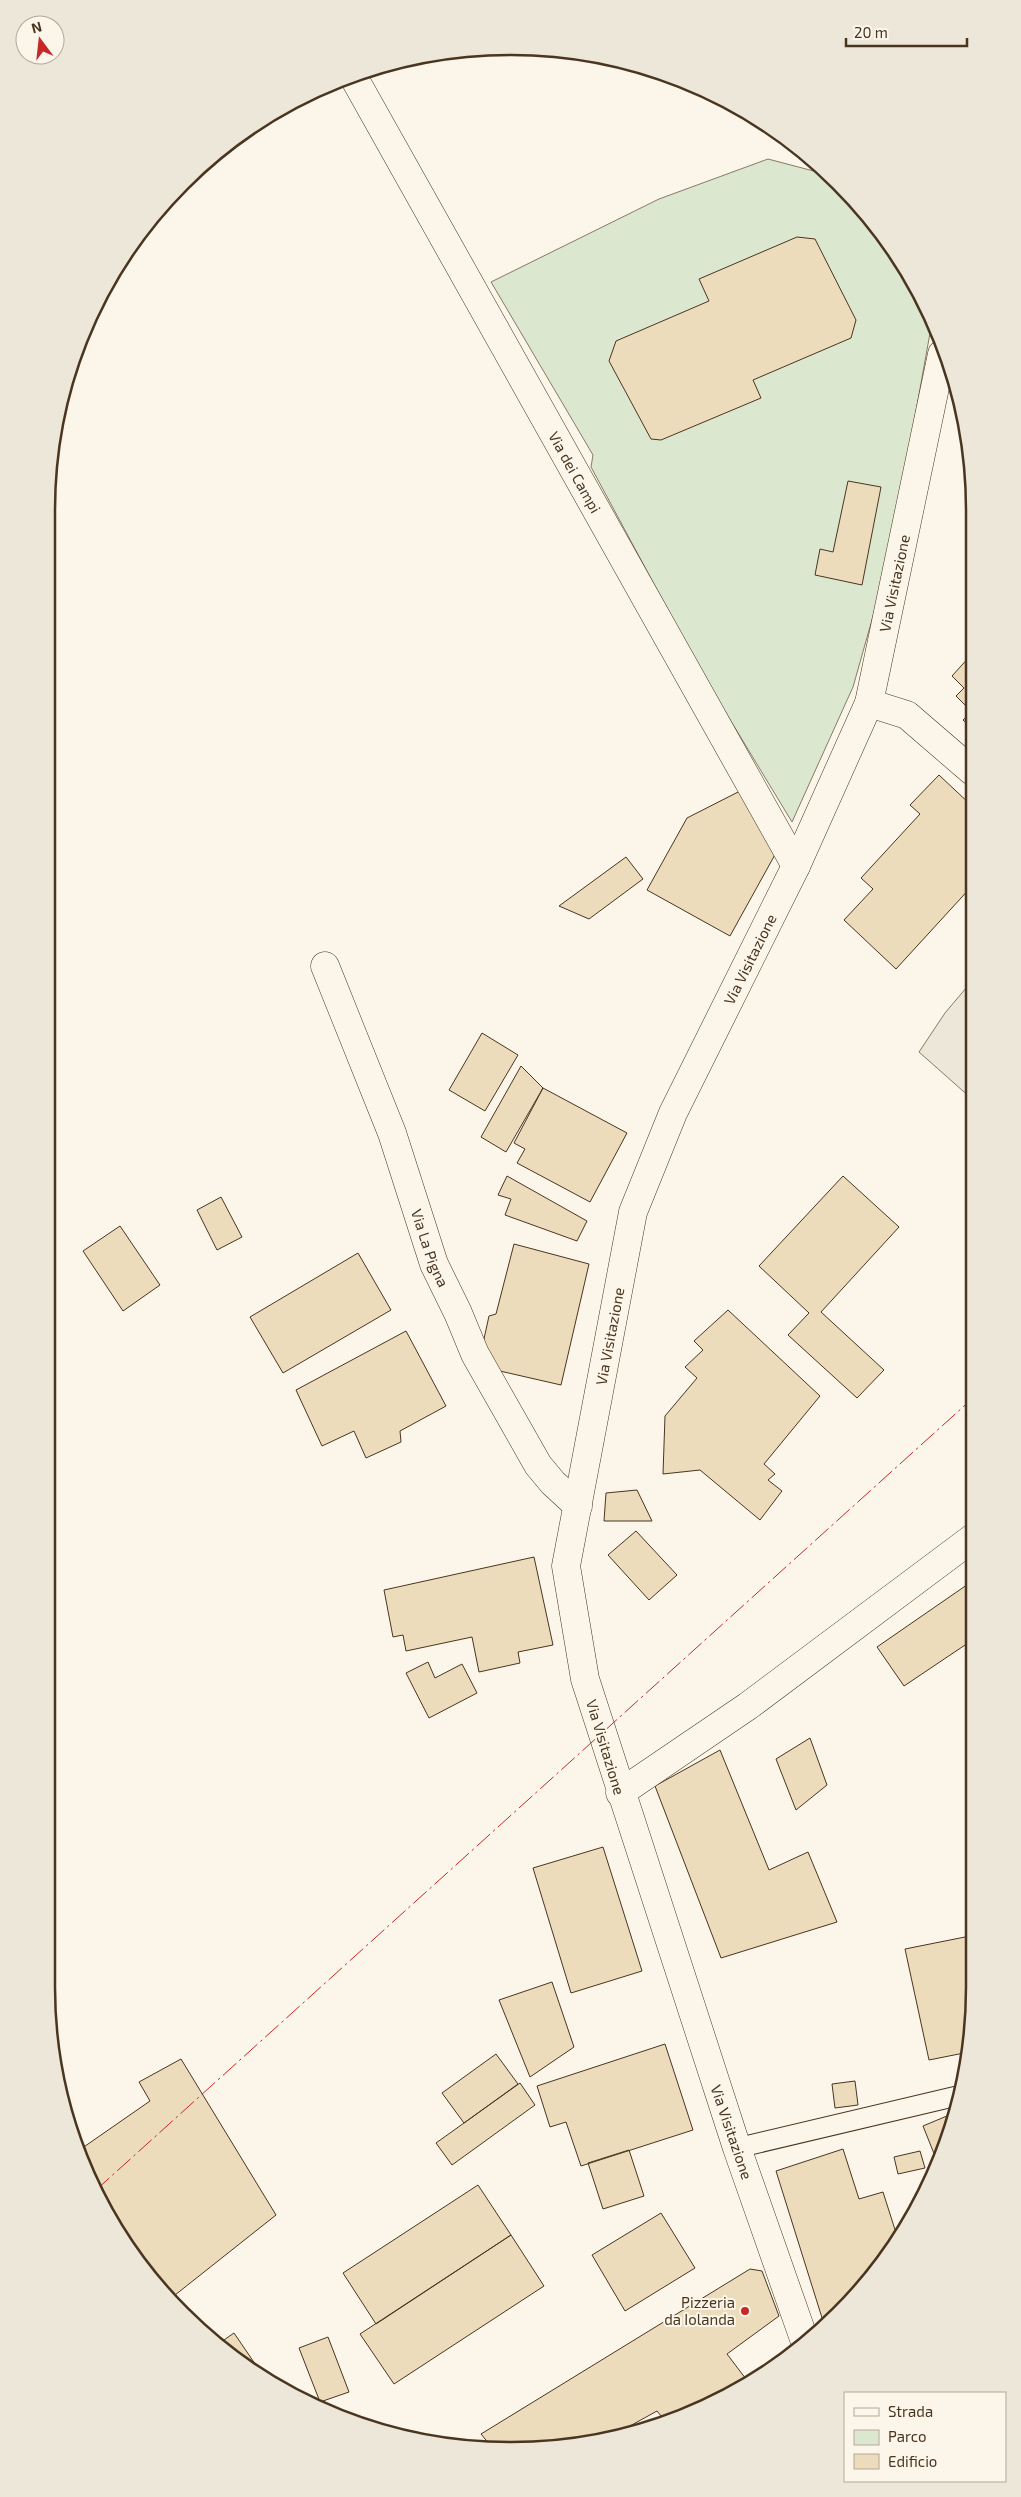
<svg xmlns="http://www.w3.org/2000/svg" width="1021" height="2497" font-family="'Exo 2',sans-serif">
<rect width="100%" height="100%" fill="#fbf6e9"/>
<path fill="#dce7d0" stroke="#887966" d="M 768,159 L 825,174 L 863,209 L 927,305 L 926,311 L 932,322 L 890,556 L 853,687 L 792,822 L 703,675 L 591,467 L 593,455 L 491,282 L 659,199 Z"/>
<path fill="#ede7d9" stroke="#887966" d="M 972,981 L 972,1099 L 919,1052 L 945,1013 Z"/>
<path fill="#ecdcbc" stroke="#4a3520" d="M 797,237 L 815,239 L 856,320 L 851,338 L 753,380 L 761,398 L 661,440 L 651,439 L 609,361 L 616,341 L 709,301 L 699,279 Z
M 848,481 L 881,487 L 862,585 L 815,575 L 820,549 L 833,552 Z
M 971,655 L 971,711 L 956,696 L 964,688 L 952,676 Z
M 971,712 L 971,728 L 963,720 Z
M 939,775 L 972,806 L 972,886 L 896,969 L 844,920 L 873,889 L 861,878 L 920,814 L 910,805 Z
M 742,790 L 777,851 L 730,936 L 647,890 L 687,818 Z
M 626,857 L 643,879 L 589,919 L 559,906 Z
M 482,1033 L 518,1055 L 485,1111 L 449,1090 Z
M 521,1066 L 543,1088 L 506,1152 L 481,1137 Z
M 543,1088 L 627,1133 L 590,1202 L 517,1163 L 525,1149 L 514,1143 Z
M 507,1176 L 587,1221 L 577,1241 L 505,1215 L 511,1199 L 498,1195 Z
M 843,1176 L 899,1227 L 821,1312 L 884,1370 L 857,1398 L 788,1335 L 809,1313 L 759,1266 Z
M 221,1197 L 242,1237 L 217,1250 L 197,1210 Z
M 120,1226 L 160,1285 L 123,1311 L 83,1251 Z
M 514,1244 L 589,1264 L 561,1385 L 478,1366 L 489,1316 L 496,1314 Z
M 358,1253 L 391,1310 L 283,1373 L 250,1317 Z
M 728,1310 L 820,1396 L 764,1464 L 775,1474 L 768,1480 L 782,1491 L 760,1520 L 700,1470 L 663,1474 L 665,1416 L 697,1378 L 685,1367 L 703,1350 L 694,1341 Z
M 406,1331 L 446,1406 L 400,1431 L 401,1442 L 366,1458 L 354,1431 L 322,1446 L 296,1390 Z
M 637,1490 L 652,1521 L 604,1521 L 606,1493 Z
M 636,1531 L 677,1575 L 649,1600 L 608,1555 Z
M 534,1557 L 553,1645 L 518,1652 L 520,1663 L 479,1672 L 472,1637 L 406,1651 L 403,1635 L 393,1637 L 384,1590 Z
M 974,1580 L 974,1639 L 904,1686 L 877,1647 Z
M 428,1662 L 435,1678 L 462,1664 L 477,1693 L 429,1718 L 406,1673 Z
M 810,1738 L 827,1785 L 796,1810 L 776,1759 Z
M 720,1750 L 769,1870 L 808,1852 L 837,1922 L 721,1958 L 655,1786 Z
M 603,1847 L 642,1971 L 571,1993 L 533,1868 Z
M 975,1935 L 975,1986 L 964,2053 L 929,2060 L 905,1949 Z
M 552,1982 L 574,2047 L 530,2077 L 499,2000 Z
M 665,2044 L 693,2130 L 581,2166 L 566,2122 L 550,2127 L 537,2086 Z
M 496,2054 L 518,2084 L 464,2123 L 442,2093 Z
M 181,2059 L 276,2215 L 170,2299 L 161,2292 L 108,2218 L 78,2151 L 150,2101 L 139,2082 Z
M 855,2081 L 858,2105 L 835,2108 L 832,2084 Z
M 520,2083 L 535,2105 L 452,2165 L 436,2143 Z
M 954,2113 L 950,2135 L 937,2161 L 923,2126 Z
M 843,2149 L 859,2199 L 883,2192 L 897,2236 L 879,2269 L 823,2321 L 776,2171 Z
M 629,2150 L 644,2196 L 603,2209 L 588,2163 Z
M 920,2151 L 925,2168 L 898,2174 L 894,2157 Z
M 478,2185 L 511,2235 L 376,2324 L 343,2273 Z
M 661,2213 L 695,2268 L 625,2311 L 592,2255 Z
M 511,2235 L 544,2286 L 394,2384 L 360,2334 Z
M 750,2269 L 762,2271 L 779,2316 L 727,2354 L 749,2383 L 688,2415 L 666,2422 L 657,2411 L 601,2442 L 490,2445 L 481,2434 Z
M 234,2333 L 264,2377 L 221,2342 Z
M 328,2337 L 349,2392 L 320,2402 L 299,2348 Z"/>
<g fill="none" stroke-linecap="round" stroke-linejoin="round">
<defs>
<path id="lane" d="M 737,2148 L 957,2096"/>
<g id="street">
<path id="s1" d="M 353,76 L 796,866"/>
<path d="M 869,703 L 907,715 L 972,771"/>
<path id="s2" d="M 325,966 L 392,1133 L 434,1264 L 458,1313 L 475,1354 L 538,1465 L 553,1483 L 578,1506"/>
<path d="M 620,1793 L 748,1706 L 974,1537"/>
</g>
<g id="secondary">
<path id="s3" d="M 804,2339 L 737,2148 L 585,1679 L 566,1566 L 633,1212 L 673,1113 L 796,866 L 869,703 L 942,354"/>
</g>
</defs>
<use href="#lane" stroke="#4a3520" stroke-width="21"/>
<use href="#street" stroke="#4a3520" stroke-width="29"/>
<use href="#secondary" stroke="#4a3520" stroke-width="29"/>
<use href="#lane" stroke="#fbf6e9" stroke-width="19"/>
<use href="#street" stroke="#fbf6e9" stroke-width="28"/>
<use href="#secondary" stroke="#fbf6e9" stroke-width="28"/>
<path stroke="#c62828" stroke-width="1" stroke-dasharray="18 4 2.5 4" stroke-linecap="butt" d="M 96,2190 L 973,1398"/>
</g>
<circle fill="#c62828" stroke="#fbf6e9" stroke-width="2" cx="745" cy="2311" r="5"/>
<g text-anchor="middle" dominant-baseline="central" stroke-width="4" stroke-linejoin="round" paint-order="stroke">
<g font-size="15" fill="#4a3520" stroke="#fbf6e9">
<text stroke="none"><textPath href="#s1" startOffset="454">Via dei Campi</textPath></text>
<text stroke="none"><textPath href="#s3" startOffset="1854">Via Visitazione</textPath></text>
<text stroke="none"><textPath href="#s3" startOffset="1449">Via Visitazione</textPath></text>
<text stroke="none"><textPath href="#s2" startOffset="301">Via La Pigna</textPath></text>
<text stroke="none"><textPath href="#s3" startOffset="1044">Via Visitazione</textPath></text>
<text transform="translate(606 1747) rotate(73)">Via Visitazione</text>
<text transform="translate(732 2132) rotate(71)">Via Visitazione</text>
</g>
<g font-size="15" fill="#4a3520" stroke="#fbf6e9" text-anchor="end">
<text x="735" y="2302">Pizzeria<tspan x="735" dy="17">da Iolanda</tspan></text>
</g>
</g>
<path d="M0 0H1021V2497H0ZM510 55H511A455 455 0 0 1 966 510V1987A455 455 0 0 1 511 2442H510A455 455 0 0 1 55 1987V510A455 455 0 0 1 510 55Z" fill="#ede7d9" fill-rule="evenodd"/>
<path fill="none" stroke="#4a3520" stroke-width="2.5" d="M510 55H511A455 455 0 0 1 966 510V1987A455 455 0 0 1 511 2442H510A455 455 0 0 1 55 1987V510A455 455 0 0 1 510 55Z"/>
<rect x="844" y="2392" width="162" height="90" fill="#fbf6e9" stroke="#b4a999"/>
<rect x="854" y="2408" width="25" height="8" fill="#fbf6e9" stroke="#b4a999"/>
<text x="888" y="2417" font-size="15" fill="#4a3520">Strada</text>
<rect x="854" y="2430" width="25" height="15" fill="#dce7d0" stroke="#b4a999"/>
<text x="888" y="2442" font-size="15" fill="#4a3520">Parco</text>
<rect x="854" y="2454" width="25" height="15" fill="#ecdcbc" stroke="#b4a999"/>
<text x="888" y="2467" font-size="15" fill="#4a3520">Edificio</text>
<g transform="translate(40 40) rotate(345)"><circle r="24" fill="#fbf6e9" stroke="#b4a999"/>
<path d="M0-4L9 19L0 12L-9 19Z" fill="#c62828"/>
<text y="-8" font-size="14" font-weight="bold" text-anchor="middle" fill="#4a3520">N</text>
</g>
<path d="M846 38v8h121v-8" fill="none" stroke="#4a3520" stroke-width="2.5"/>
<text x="854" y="38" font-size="15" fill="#4a3520" stroke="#fbf6e9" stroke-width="4" paint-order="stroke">20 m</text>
</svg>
